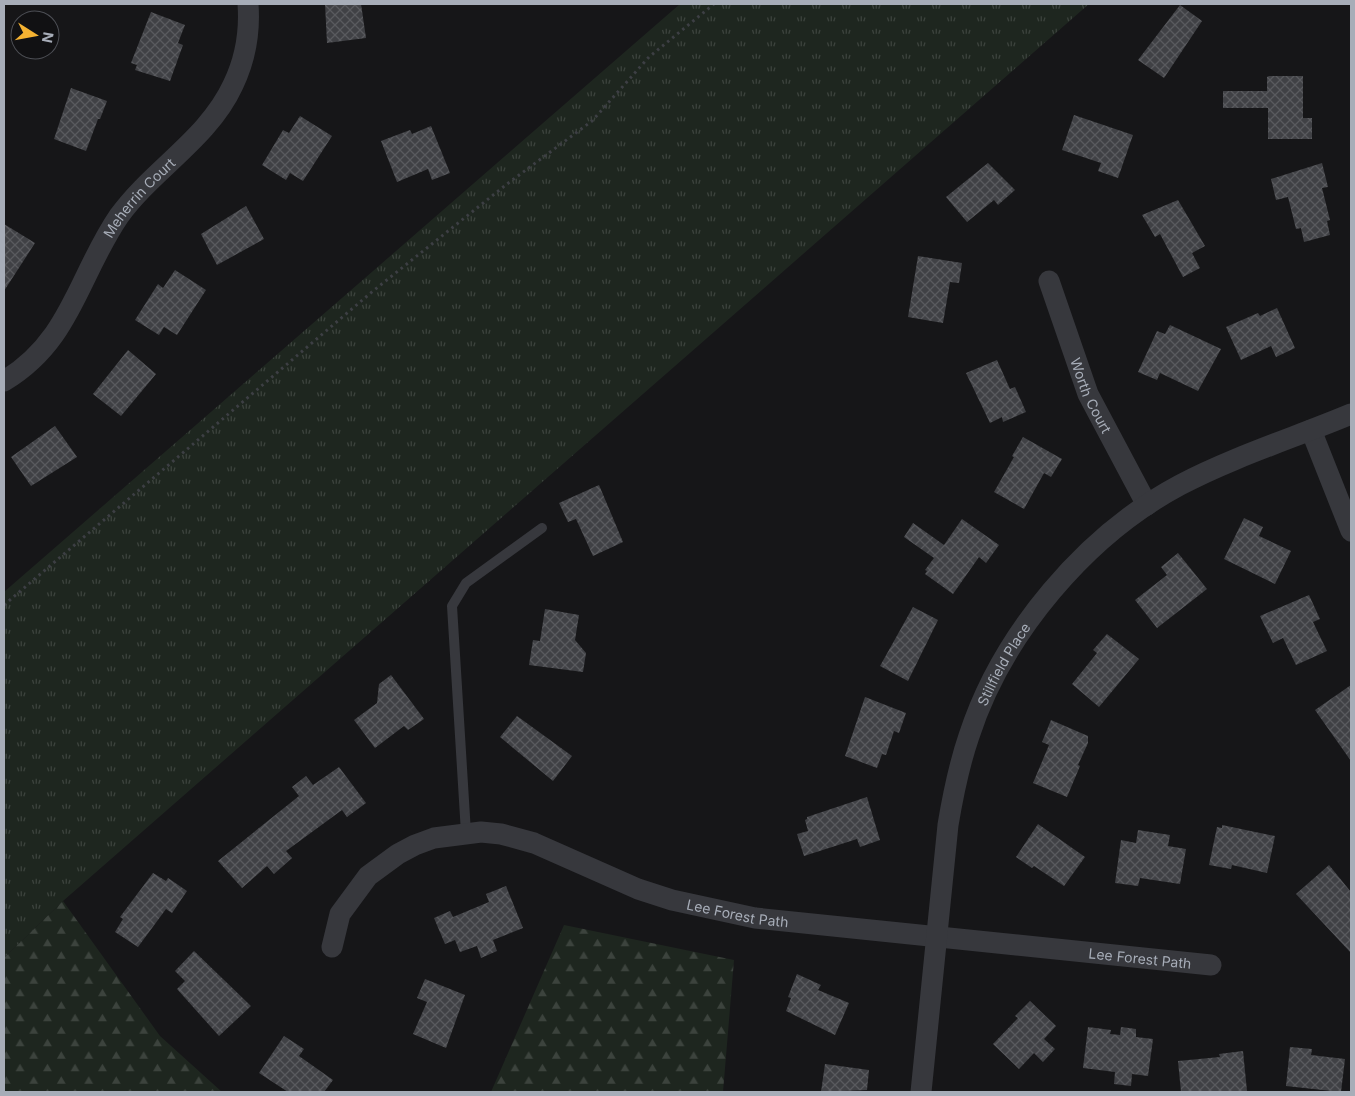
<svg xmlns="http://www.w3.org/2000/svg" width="1355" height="1096" font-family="Inter,sans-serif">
<defs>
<pattern id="grass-tufts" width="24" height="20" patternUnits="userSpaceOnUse" patternTransform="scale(1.25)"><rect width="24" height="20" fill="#1e261f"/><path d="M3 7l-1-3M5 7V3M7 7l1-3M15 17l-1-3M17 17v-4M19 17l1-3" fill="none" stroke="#3c433d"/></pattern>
<pattern id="forest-firs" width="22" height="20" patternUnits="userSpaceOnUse" patternTransform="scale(1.25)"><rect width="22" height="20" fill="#1e261f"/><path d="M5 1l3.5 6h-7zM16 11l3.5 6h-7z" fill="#3c433d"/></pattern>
<pattern id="building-cross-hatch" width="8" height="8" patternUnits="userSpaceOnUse" patternTransform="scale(1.25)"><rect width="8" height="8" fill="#404145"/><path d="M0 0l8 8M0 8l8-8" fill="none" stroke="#595a5e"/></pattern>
</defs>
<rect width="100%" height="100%" fill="#161618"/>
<path fill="url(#grass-tufts)" d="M 680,4 L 1089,4 L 63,901 L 4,958 L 4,592 Z"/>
<path fill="url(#forest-firs)" d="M 63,901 L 160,1036 L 222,1092 L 4,1092 L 4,958 Z
M 564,925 L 734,960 L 723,1092 L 491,1092 Z"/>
<path fill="url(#building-cross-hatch)" d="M 325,4 L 361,4 L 366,38 L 327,43 Z
M 1180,5 L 1202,21 L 1164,78 L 1138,60 Z
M 151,12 L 185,25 L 178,43 L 183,45 L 170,81 L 135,70 L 137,65 L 131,63 Z
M 1269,76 L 1303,76 L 1303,118 L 1312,118 L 1312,139 L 1268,139 L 1268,108 L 1223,108 L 1223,91 L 1267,91 L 1267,77 Z
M 71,88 L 107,101 L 100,119 L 98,119 L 86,151 L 54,139 Z
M 1074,115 L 1133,135 L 1118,178 L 1098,171 L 1101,163 L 1062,150 Z
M 300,116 L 332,136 L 303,181 L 290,173 L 286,180 L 262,165 L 283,130 L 289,133 Z
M 431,126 L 450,173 L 432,180 L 428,169 L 397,182 L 381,141 L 410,130 L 412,134 Z
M 988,163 L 1015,190 L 998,205 L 994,200 L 967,222 L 946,197 Z
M 1322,163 L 1328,187 L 1322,188 L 1330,220 L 1327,221 L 1330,235 L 1304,242 L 1301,228 L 1296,229 L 1288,197 L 1276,200 L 1271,179 Z
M 1178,200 L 1205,246 L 1192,253 L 1200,268 L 1183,277 L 1160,234 L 1155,237 L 1142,215 Z
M 246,206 L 264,239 L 217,265 L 201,234 Z
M 4,224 L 35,243 L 4,291 Z
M 918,256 L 962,263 L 959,283 L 950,282 L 943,323 L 908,317 Z
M 175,270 L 206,290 L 177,335 L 164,327 L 159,335 L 135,320 L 158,284 L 163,288 Z
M 1277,308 L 1295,348 L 1276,357 L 1271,346 L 1241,360 L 1226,327 L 1258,313 L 1260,316 Z
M 1170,325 L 1221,349 L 1198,391 L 1160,373 L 1157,380 L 1138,372 L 1157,331 L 1165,334 Z
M 128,350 L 156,374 L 121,416 L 93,394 Z
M 997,360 L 1010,389 L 1015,387 L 1026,412 L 1003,422 L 1002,417 L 990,423 L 966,373 Z
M 55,426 L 77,457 L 31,486 L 11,457 Z
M 1023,437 L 1062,459 L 1051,477 L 1044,473 L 1024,509 L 994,492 L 1014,457 L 1012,456 Z
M 599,485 L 623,542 L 593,556 L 576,519 L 568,522 L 559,503 Z
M 1244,518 L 1263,527 L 1259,536 L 1291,551 L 1275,584 L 1224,559 Z
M 962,519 L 999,545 L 986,563 L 979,557 L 953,594 L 925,574 L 927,571 L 925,570 L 934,558 L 904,537 L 913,523 L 944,545 Z
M 1178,553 L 1207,589 L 1157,628 L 1135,600 L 1167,575 L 1161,567 Z
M 1309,595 L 1320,619 L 1313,622 L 1327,651 L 1296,665 L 1283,638 L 1273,643 L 1260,616 Z
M 913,607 L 938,620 L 908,681 L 880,666 Z
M 545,609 L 579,615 L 575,640 L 586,653 L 583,672 L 529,665 L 533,640 L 540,641 Z
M 1107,634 L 1139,659 L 1099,707 L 1072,684 L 1097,653 L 1093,650 Z
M 391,675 L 424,719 L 408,730 L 404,726 L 375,748 L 354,720 L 377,703 L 379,684 Z
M 1351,685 L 1351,761 L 1315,710 Z
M 865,697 L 906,713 L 899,733 L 894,731 L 886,755 L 882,754 L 877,768 L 845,756 Z
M 517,716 L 572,756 L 553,781 L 500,737 Z
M 1051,720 L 1088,736 L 1088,743 L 1078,765 L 1080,766 L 1067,797 L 1033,783 L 1049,745 L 1042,742 Z
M 339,767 L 366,803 L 347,817 L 342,810 L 286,851 L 292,858 L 274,874 L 267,866 L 242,888 L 218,861 L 299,796 L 292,787 L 306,776 L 313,785 Z
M 867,797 L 880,840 L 860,847 L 857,839 L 804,856 L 797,834 L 808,831 L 805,820 L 807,819 L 807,817 Z
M 1038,824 L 1085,857 L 1064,886 L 1034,866 L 1032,868 L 1016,857 Z
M 1222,825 L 1275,836 L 1267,873 L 1232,865 L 1231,869 L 1209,865 L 1217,827 L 1222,828 Z
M 1138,830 L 1170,835 L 1168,846 L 1186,849 L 1180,884 L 1140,878 L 1138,886 L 1115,883 L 1121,840 L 1136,843 Z
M 1329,865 L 1351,892 L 1351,953 L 1296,894 Z
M 153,873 L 166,881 L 168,878 L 187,891 L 172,913 L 166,909 L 138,947 L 115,932 L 123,919 L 120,917 Z
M 506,886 L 523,928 L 493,940 L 497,951 L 481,958 L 477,946 L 460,952 L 455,940 L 445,944 L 434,918 L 450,911 L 453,917 L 489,902 L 486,894 Z
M 194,951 L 251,1006 L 219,1036 L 177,989 L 185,981 L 175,971 Z
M 797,974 L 821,985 L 818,990 L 849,1003 L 835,1035 L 786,1011 L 791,998 L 788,997 Z
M 425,979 L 465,995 L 446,1048 L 413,1034 L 427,1002 L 417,998 Z
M 1030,1001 L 1056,1026 L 1044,1039 L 1055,1049 L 1043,1062 L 1034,1053 L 1019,1069 L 993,1044 L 1018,1018 L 1015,1016 Z
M 1088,1027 L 1111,1030 L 1110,1034 L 1120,1035 L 1121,1027 L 1136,1029 L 1136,1037 L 1153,1039 L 1148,1076 L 1132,1074 L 1131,1086 L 1114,1084 L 1115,1072 L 1083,1068 Z
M 284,1036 L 304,1049 L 299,1056 L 333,1080 L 324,1092 L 288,1092 L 259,1073 Z
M 1290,1047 L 1312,1049 L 1311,1055 L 1345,1059 L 1341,1092 L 1286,1086 Z
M 1243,1051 L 1247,1091 L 1181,1092 L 1178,1061 L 1220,1057 L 1219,1054 Z
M 825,1064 L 869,1070 L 867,1090 L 821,1092 Z"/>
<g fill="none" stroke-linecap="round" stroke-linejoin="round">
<path stroke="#3d3f44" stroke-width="3" stroke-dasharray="2.5 4" stroke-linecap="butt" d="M 4,605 L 373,291 L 507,184 L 592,121 L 649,57 L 714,4"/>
<path stroke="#37383d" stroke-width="10" d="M 466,833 L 452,606 L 466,583 L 542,528"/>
<g stroke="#37383d" stroke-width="21">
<path id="s1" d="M 1049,281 L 1088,394 L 1147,505"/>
<path id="s2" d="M 4,381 C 71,341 78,276 119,216 C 153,169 208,139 233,85 C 245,60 250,31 248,4"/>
<path d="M 1311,430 L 1351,531"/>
<path id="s3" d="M 332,947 L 340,914 L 368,876 L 398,854 L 415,845 L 434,838 L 481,832 L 501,834 L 534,843 L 638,889 L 672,900 L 755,918 L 1211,965"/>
<path id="s4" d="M 921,1092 L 948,825 C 953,795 959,765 969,736 C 1002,634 1086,535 1180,485 C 1233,457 1296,437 1351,414"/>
</g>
</g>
<g text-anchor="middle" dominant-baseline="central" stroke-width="4" stroke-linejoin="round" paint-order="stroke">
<g font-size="14" fill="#a7adb8" stroke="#111113">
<text stroke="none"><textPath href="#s2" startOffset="231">Meherrin Court</textPath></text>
<text stroke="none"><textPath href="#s1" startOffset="122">Worth Court</textPath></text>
<text stroke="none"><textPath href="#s4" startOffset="440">Stillfield Place</textPath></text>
<text stroke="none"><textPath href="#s3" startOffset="476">Lee Forest Path</textPath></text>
<text stroke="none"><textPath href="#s3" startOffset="881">Lee Forest Path</textPath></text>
</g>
</g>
<rect width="1355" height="1096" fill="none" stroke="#a7adb8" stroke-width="10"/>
<g transform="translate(35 35) rotate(101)"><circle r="24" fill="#111113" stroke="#4d4f55"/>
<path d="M0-4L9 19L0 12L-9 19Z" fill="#f4b232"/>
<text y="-8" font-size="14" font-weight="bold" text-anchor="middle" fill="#a7adb8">N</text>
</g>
</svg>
